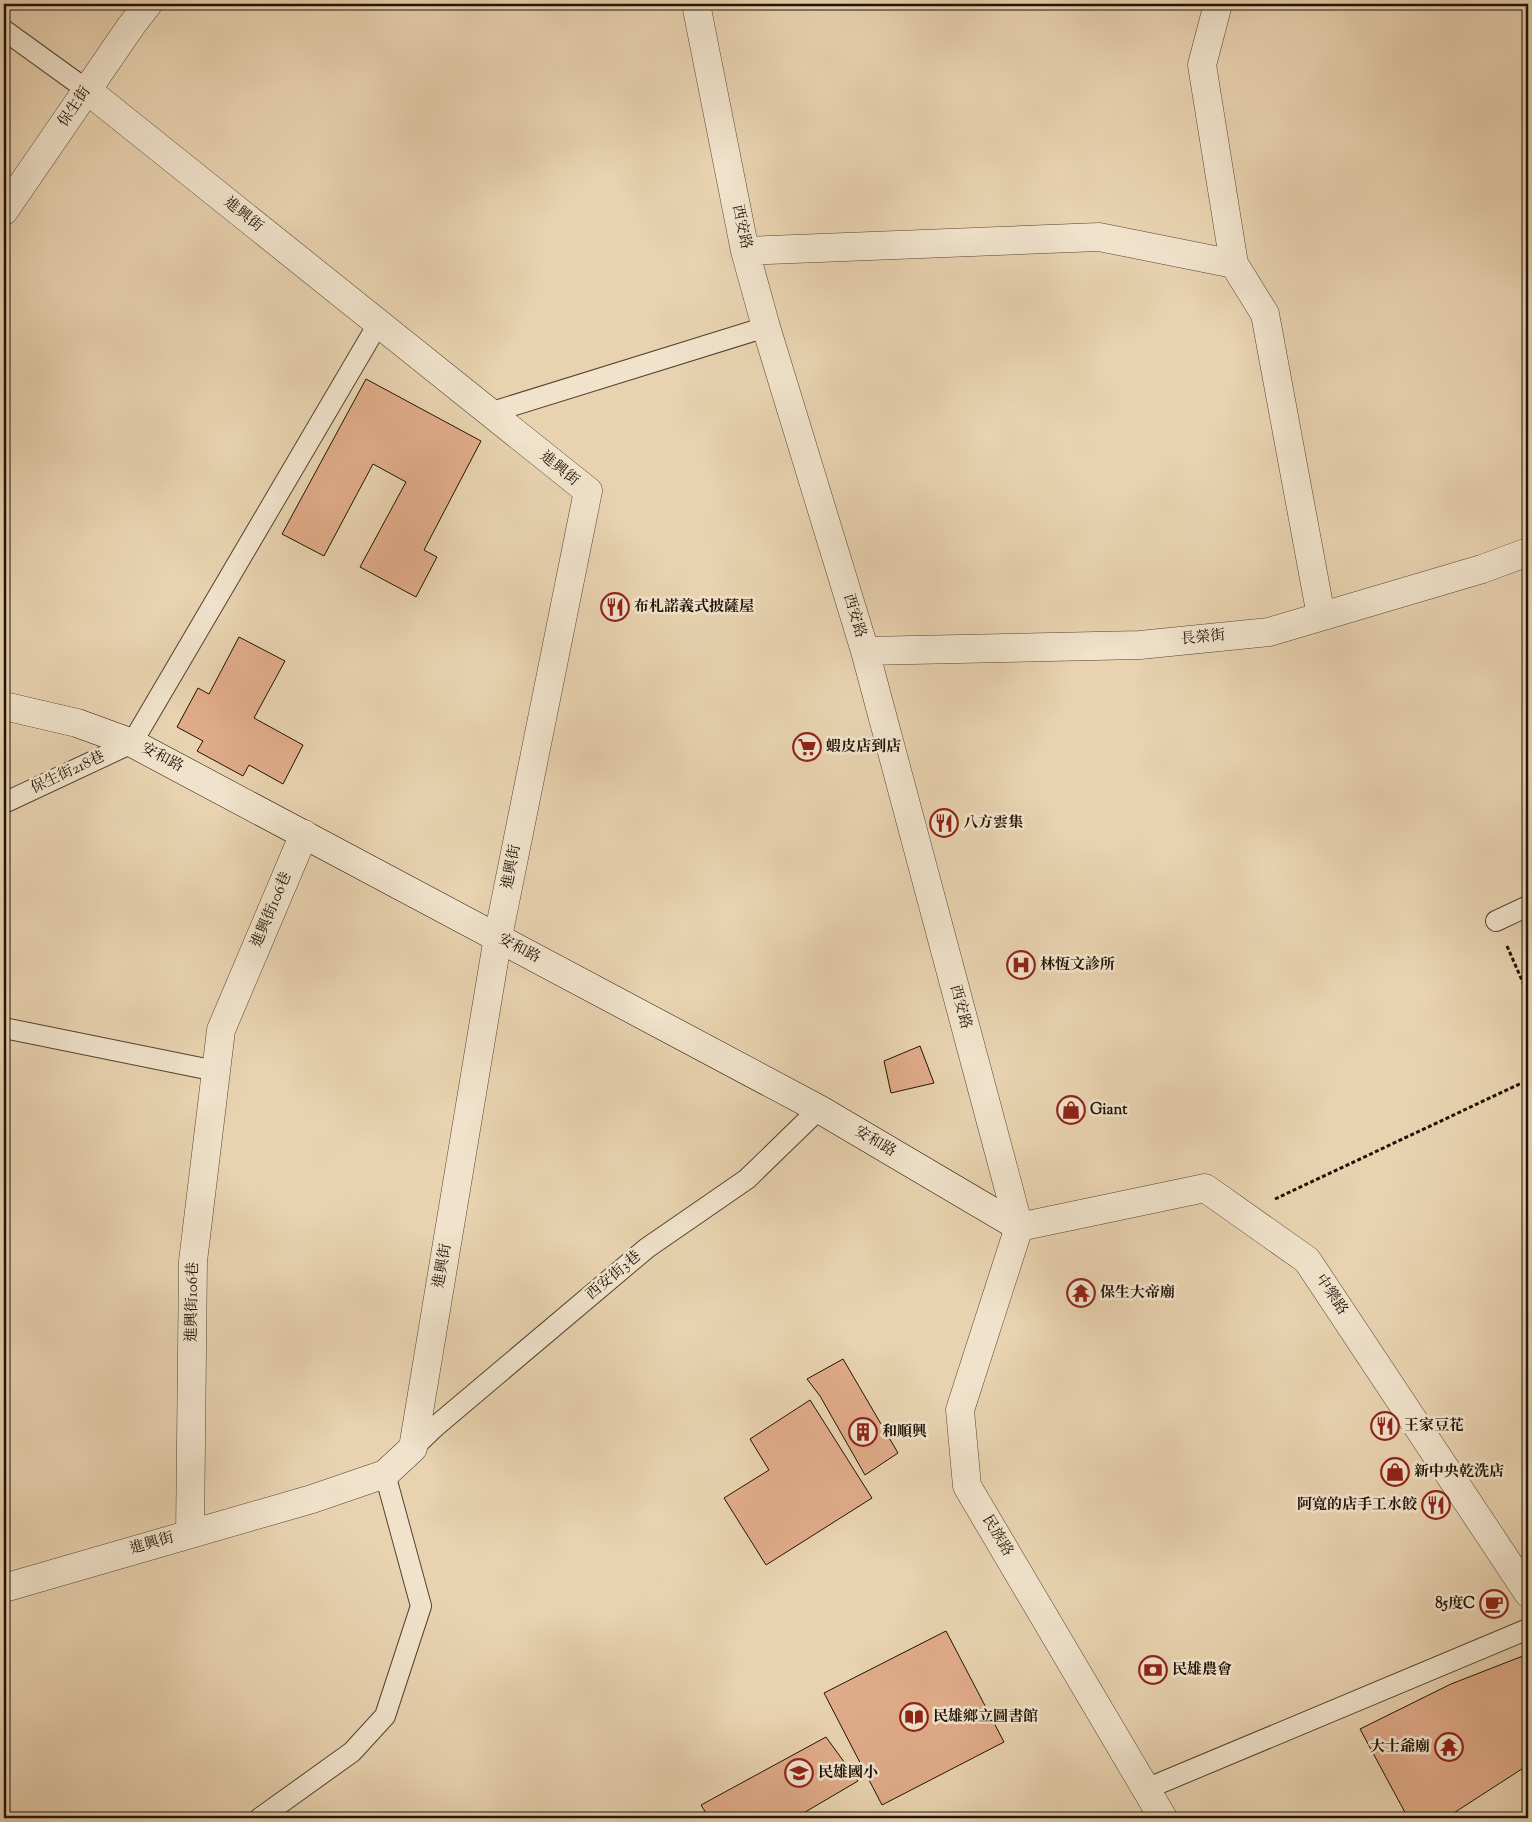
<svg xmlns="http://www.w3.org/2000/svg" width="1532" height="1822" font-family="'Sorts Mill Goudy','Noto Serif TC',serif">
<rect width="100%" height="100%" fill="#e8d2af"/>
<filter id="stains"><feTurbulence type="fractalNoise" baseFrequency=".004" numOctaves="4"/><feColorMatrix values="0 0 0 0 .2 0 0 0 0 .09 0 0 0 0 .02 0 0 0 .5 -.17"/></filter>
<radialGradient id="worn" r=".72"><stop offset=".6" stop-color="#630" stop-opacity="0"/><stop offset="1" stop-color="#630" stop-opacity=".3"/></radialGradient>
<path fill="#e0ab89" stroke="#211306" d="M 366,379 L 481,441 L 424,550 L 437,557 L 416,597 L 360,567 L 406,482 L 373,464 L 324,556 L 282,534 Z
M 239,637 L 285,661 L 254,718 L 303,745 L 283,784 L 249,765 L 243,776 L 197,751 L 203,741 L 177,727 L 198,688 L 209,694 Z
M 920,1046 L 934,1083 L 891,1093 L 884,1061 Z
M 843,1359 L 898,1453 L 865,1475 L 820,1396 L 807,1379 Z
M 810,1400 L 872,1498 L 766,1565 L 724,1498 L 769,1470 L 750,1439 Z
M 946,1631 L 1004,1742 L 882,1805 L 824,1693 Z
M 1528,1654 L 1528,1765 L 1446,1818 L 1408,1818 L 1360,1729 L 1451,1684 Z
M 826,1737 L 858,1781 L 795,1818 L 709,1818 L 701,1805 Z"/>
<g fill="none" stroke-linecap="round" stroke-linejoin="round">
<defs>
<path id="lane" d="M 4,30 L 87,90
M 489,413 L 766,327
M 4,803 L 132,743 L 378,324
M 1496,921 L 1528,906
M 4,1028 L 216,1071
M 413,1448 L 436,1426 L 647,1248 L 747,1179 L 819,1109
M 1146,1789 L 1528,1629
M 260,1818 L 352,1752 L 385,1716 L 421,1606 L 385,1474"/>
<path id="street" d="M 696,4 L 745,251 L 766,327 L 865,651 L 1019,1227
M 1218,4 L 1202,65 L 1234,264 L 1265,314 L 1321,616
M 4,211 L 131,26 L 148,4
M 745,251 L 1099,237 L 1234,264
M 865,651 L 1140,645 L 1269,632 L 1482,569 L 1528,552
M 1019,1227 L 1205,1188 L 1307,1260 L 1528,1593
M 1019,1227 L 960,1410 L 967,1486 L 1163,1818
M 190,1534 L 193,1261 L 221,1030 L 304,834
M 4,1588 L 312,1499 L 385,1474 L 413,1448 L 498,937 L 588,491 L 87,90"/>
<path id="secondary" d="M 4,706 L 77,723 L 132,743 L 819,1109 L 1019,1227"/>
</defs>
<use href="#lane" stroke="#534330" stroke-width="22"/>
<use href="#street" stroke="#534330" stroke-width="29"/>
<use href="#secondary" stroke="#211306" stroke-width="29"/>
<path stroke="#211306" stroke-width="3" stroke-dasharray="4 2.5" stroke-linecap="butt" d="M 1507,946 L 1528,994
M 1275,1199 L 1528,1080"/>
<use href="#lane" stroke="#f0e2cb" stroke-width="20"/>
<use href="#street" stroke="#f0e2cb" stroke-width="28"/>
<use href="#secondary" stroke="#f0e2cb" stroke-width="28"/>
</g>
<defs>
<symbol id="restaurant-ring" viewBox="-11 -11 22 22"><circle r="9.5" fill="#f0e2cb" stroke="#8f2418" stroke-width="1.5"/><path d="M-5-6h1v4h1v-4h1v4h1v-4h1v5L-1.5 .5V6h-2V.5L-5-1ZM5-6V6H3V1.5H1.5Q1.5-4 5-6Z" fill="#8f2418"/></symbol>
<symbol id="supermarket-ring" viewBox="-11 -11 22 22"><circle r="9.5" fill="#f0e2cb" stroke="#8f2418" stroke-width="1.5"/><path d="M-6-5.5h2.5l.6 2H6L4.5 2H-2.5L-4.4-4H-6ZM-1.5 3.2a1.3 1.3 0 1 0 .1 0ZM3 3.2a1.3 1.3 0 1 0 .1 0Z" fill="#8f2418"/></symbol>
<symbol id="hospital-ring" viewBox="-11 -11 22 22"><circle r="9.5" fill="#f0e2cb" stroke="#8f2418" stroke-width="1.5"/><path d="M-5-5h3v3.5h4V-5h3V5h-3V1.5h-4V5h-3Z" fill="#8f2418"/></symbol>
<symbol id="shop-ring" viewBox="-11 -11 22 22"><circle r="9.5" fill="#f0e2cb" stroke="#8f2418" stroke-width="1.5"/><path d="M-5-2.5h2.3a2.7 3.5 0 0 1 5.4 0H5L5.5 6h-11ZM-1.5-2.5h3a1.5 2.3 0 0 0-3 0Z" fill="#8f2418"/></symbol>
<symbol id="temple-ring" viewBox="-11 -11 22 22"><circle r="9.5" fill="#f0e2cb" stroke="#8f2418" stroke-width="1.5"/><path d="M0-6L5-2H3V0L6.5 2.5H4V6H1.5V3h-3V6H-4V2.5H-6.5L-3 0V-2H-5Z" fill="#8f2418"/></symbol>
<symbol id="building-ring" viewBox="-11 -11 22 22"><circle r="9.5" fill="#f0e2cb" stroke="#8f2418" stroke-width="1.5"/><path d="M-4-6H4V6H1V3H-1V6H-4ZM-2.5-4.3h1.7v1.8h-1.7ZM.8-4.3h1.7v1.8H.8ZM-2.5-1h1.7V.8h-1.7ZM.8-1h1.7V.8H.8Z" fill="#8f2418"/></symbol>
<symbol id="cafe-ring" viewBox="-11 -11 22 22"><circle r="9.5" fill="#f0e2cb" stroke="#8f2418" stroke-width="1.5"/><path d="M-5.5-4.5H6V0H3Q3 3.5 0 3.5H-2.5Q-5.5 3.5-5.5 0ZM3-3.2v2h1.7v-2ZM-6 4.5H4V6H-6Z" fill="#8f2418"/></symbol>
<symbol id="bank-ring" viewBox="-11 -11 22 22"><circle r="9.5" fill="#f0e2cb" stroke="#8f2418" stroke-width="1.5"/><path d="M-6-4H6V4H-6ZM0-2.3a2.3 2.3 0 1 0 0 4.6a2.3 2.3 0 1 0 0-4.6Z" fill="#8f2418"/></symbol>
<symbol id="library-ring" viewBox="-11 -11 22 22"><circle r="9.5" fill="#f0e2cb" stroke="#8f2418" stroke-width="1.5"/><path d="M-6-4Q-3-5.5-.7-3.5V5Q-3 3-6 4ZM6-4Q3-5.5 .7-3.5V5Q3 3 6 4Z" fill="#8f2418"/></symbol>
<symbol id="school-ring" viewBox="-11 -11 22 22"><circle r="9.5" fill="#f0e2cb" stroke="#8f2418" stroke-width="1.5"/><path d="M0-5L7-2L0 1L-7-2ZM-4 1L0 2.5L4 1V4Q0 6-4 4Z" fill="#8f2418"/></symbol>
</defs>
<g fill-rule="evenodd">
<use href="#restaurant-ring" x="599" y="591" width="32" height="32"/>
<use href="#supermarket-ring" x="791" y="731" width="32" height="32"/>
<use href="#restaurant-ring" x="928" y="807" width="32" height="32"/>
<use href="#hospital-ring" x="1005" y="949" width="32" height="32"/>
<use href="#shop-ring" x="1055" y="1094" width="32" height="32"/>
<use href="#temple-ring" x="1065" y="1277" width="32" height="32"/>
<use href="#restaurant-ring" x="1369" y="1410" width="32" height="32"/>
<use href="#building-ring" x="847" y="1416" width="32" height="32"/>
<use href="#shop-ring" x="1379" y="1456" width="32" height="32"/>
<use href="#restaurant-ring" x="1420" y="1489" width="32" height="32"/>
<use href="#cafe-ring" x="1478" y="1588" width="32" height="32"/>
<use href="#bank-ring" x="1137" y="1654" width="32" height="32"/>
<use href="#library-ring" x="898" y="1701" width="32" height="32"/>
<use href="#temple-ring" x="1433" y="1731" width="32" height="32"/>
<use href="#school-ring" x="783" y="1757" width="32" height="32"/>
</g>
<g text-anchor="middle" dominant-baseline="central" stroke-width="5" stroke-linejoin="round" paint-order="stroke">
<g font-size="15" fill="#211306" stroke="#f0e2cb">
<text transform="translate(75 107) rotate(-56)">保生街</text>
<text transform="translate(243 215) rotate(39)">進興街</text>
<text transform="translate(741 227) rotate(78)">西安路</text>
<text transform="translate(559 469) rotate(39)">進興街</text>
<text transform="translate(854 616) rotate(73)">西安路</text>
<text transform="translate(1203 638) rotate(-6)">長榮街</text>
<text transform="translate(162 758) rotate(28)">安和路</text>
<text transform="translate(68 773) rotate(-25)">保生街218巷</text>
<text transform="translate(512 867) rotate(-79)">進興街</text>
<text transform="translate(272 910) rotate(-67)">進興街106巷</text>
<text transform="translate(519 949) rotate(28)">安和路</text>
<text transform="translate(960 1007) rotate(75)">西安路</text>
<text transform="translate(875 1142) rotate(31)">安和路</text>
<text transform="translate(443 1266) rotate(-80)">進興街</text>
<text transform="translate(614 1276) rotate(-40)">西安街3巷</text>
<text transform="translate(1331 1295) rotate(56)">中樂路</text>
<text transform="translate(193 1302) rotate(-89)">進興街106巷</text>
<text transform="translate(997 1536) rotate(59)">民族路</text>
<text transform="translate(152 1544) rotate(-16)">進興街</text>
</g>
<g font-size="15" font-weight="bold" fill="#211306" stroke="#f0e2cb" text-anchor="start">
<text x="634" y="607">布札諾義式披薩屋</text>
<text x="826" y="747">蝦皮店到店</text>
<text x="963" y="823">八方雲集</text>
<text x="1040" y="965">林恆文診所</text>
<text x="1090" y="1110">Giant</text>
<text x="1100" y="1293">保生大帝廟</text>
<text x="1404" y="1426">王家豆花</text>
<text x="882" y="1432">和順興</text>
<text x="1414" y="1472">新中央乾洗店</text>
<text x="1417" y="1505" text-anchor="end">阿寬的店手工水餃</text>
<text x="1475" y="1604" text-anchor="end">85度C</text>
<text x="1172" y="1670">民雄農會</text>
<text x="933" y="1717">民雄鄉立圖書館</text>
<text x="1430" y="1747" text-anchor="end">大士爺廟</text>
<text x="818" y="1773">民雄國小</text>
</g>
</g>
<rect width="1532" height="1822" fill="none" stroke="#e8d2af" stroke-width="20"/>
<rect x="5" y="5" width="1522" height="1812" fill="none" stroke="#211306" stroke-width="2.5"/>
<rect x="10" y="10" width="1512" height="1802" fill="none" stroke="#211306"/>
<rect width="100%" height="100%" filter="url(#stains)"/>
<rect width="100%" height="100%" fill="url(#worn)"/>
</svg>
